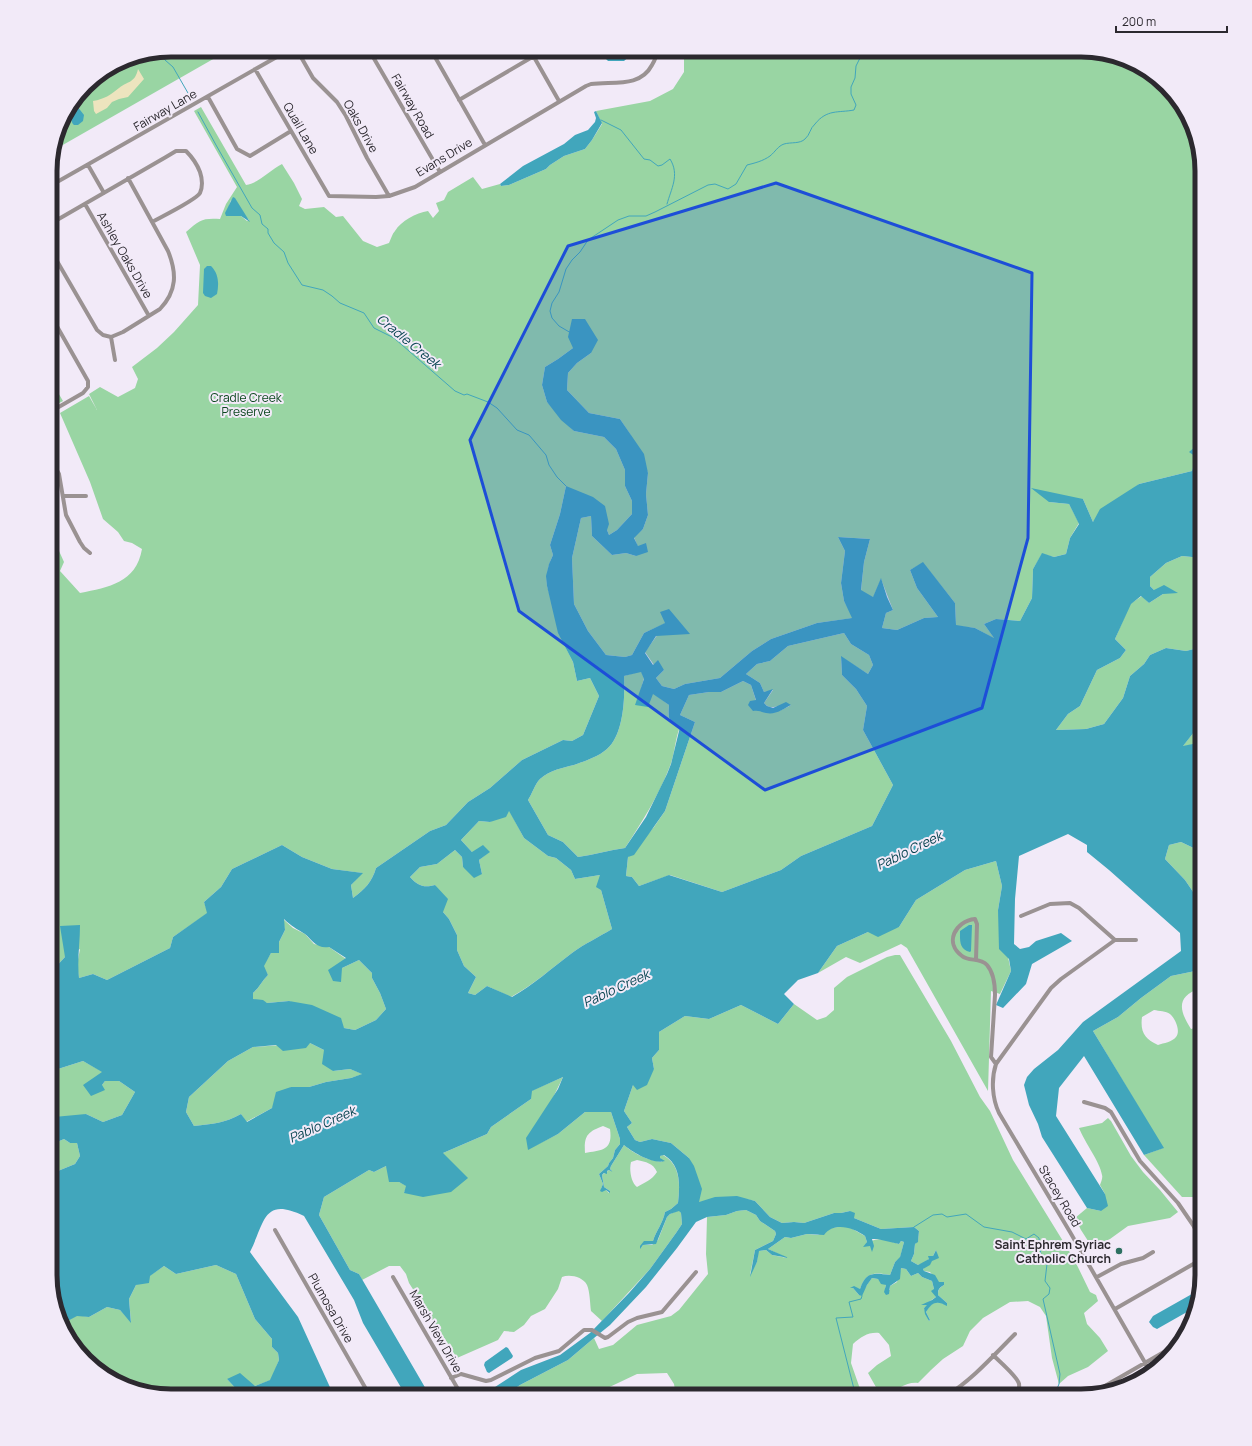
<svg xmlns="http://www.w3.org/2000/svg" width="1252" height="1446" font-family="Manrope,sans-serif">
<rect width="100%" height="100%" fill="#f2eaf8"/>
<path fill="#99d5a3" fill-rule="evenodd" d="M 171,50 L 229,50 L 54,150 L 62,118 L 91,80 L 125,59 Z
M 682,50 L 1089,50 L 1141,66 L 1177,97 L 1196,132 L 1202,171 L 1202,441 L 1190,452 L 1196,457 L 1192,471 L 1139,484 L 1093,522 L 1083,499 L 1049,502 L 1069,504 L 1079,523 L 1070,538 L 1066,554 L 1054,557 L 1042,554 L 1033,569 L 1032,598 L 1020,621 L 996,619 L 984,624 L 995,639 L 975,628 L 956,626 L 955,603 L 923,563 L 910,570 L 917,588 L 938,617 L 924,618 L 897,630 L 882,628 L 886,613 L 893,610 L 881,579 L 873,598 L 861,591 L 864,562 L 870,539 L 838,537 L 845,551 L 841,583 L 844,601 L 853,618 L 817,623 L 771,639 L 752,651 L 720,678 L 685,684 L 674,689 L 662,686 L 656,678 L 664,670 L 654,665 L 645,652 L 666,623 L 644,633 L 632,655 L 625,657 L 606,655 L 588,631 L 574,604 L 572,558 L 581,518 L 591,516 L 592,536 L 612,555 L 626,553 L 636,556 L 638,547 L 634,537 L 643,529 L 648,515 L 646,494 L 648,473 L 630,434 L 620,419 L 589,413 L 567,390 L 568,373 L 577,363 L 591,353 L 573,348 L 558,359 L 545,367 L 542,385 L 547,402 L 574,431 L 604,437 L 616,449 L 625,470 L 625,486 L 632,501 L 632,514 L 617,530 L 609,535 L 607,530 L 566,486 L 560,514 L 550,545 L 553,555 C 548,565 546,574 547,586 L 566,648 L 573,662 L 577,681 L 590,678 L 599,696 L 583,735 L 572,741 L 563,740 L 522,760 L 490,788 L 468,802 L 446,825 L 430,831 L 376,868 C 372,882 365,889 353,898 L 351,885 L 362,873 L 332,869 L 302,857 L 282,845 L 232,869 L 221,887 L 204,902 L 208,913 L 173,937 L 170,948 L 107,980 L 93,974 L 79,978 L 77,965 L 80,949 L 65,957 L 50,973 L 50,531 L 64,562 L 60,571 L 80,593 C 109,587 136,583 142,549 L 132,543 L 124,541 L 118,532 L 103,519 L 90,482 L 60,413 L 89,396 L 97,410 L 89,394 L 100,387 L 118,397 L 135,388 L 138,379 L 132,367 L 157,348 L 174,332 L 198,305 L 200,265 L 186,232 C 200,220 202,218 220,219 L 226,204 L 237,187 L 194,111 L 201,107 L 246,185 C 259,183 270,170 282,164 L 294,183 L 302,199 L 299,206 L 305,209 L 324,207 L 336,217 L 343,216 L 363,241 L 377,247 L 389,243 C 391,239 392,234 395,231 C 401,221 416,213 428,211 L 433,218 L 439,211 L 436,203 L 444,200 L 448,192 L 473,177 L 482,189 L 500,184 L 501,186 L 509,185 L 546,169 L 550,165 L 564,156 L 585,149 L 592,140 L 602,124 L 596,111 L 650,101 L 673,89 L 684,72 L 684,56 ZM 231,200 L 249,220 L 247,221 L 229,206 Z
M 50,379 L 63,401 L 50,408 Z
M 1182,556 L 1202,558 L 1202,647 L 1186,651 L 1166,648 L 1150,655 L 1144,664 L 1130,676 L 1123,698 L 1104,724 L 1086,729 L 1056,730 L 1068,714 L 1080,706 L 1097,670 L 1120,658 L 1126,650 L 1115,639 L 1130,604 L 1142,596 L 1149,603 L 1163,594 L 1154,590 L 1150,586 L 1150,577 L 1166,563 Z
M 844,633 L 851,644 L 869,655 L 873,665 L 868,674 L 841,657 L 842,675 L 856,689 L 867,706 L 863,730 L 893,785 L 872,826 L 801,856 L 781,870 L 722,892 L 670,875 L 639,886 L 632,877 L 626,876 L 628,857 L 654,827 L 665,811 L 695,722 L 680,715 L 689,695 L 709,692 L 721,692 L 743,681 L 751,685 L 759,710 C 771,715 779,712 791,705 C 787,705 783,705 780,706 C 773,707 769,709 764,703 L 773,690 L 764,692 L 760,683 L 746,674 L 757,664 L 770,661 L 788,646 Z
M 641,671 L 644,678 L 641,689 L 653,693 L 669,705 C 668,719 668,721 680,727 C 675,739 675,753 670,766 C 659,795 642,822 625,848 C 609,850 594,855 578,857 L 563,842 L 548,835 L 528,800 C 532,794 535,784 540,779 C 550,770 562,768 574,765 C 585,761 598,757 607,749 C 624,734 625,697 624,676 Z
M 1202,722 L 1202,742 L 1182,747 Z
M 509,810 L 524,838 L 548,856 L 556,858 L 571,870 L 575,879 L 600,875 L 601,890 L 612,929 C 599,937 584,944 572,953 C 552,968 533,985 511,997 L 487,986 L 475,995 L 468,993 L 476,977 L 464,966 L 457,950 L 457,935 L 449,919 L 443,912 L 435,885 C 424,888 418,886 410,877 L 420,867 L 437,864 L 455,850 L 462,857 L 463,867 L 482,874 L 479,860 L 489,852 L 472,852 L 461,840 L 479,821 L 490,822 Z
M 1181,842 L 1202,852 L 1202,905 L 1185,880 L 1165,859 L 1169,845 Z
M 996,861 L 1002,886 L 998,910 L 1011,971 L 1000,994 L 991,991 L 988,1091 L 907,948 L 901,944 L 860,963 L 846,957 L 818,973 L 837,946 L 868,932 L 899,927 L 916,900 L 965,870 Z
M 283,919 L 293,928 L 305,934 L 314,944 L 329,947 L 346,959 L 342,968 L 359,960 L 372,973 L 372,978 L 380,993 L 386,1009 L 376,1020 L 355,1030 L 344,1028 L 289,1001 L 267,1003 L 253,999 L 253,993 C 259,988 262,981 268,975 L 263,966 L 271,953 L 279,953 L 279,942 L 285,930 Z
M 895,955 L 900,955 L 951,1041 L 980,1097 L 990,1111 L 1013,1160 L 1074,1259 L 1090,1292 L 1096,1295 L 1098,1301 L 1084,1313 L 1087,1324 L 1100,1338 L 1108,1351 L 1088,1367 L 1068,1376 L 1059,1384 L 1052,1358 L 1046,1316 L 1040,1307 L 1028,1301 L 1010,1302 L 983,1318 L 970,1331 L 963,1346 L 943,1359 L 931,1370 L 918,1383 C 908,1381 895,1390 887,1396 L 881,1396 L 868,1373 L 877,1365 L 891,1356 L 889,1345 L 879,1333 C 868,1332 861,1337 853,1344 L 851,1363 L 859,1386 L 865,1396 L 668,1396 L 675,1390 L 674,1384 L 667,1373 L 637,1374 L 599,1392 L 598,1396 L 504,1396 L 520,1385 L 568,1360 L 594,1338 L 599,1349 L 613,1345 L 637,1325 L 671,1316 L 679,1310 L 708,1274 L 706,1254 L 707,1217 L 726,1215 L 737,1211 L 746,1210 L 756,1215 L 760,1221 L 775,1231 L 776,1234 L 773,1241 L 755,1250 L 750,1275 L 757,1262 L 758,1251 L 766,1250 L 772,1255 L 787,1258 L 768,1249 L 785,1237 L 791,1238 L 807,1234 L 818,1235 L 831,1228 L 838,1227 L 849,1227 L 865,1236 L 867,1242 L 866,1245 C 876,1235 887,1240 899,1244 L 901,1241 L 904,1242 L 900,1258 L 895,1262 L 890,1275 C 874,1272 866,1272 860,1289 L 853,1288 L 859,1295 C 866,1289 866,1285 872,1278 L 878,1279 L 886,1285 L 885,1289 L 890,1290 L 890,1286 L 897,1282 L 901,1268 L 906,1269 L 911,1276 L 918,1273 L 922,1277 L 932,1281 L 936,1297 L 924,1305 L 928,1305 L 924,1308 L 929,1321 L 930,1320 L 926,1312 C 931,1302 937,1300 946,1305 L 947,1303 L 938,1295 C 938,1290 939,1288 944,1285 L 939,1283 L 930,1272 L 924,1271 L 923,1269 L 937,1254 L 936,1250 L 933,1256 L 931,1256 C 928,1261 923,1264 918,1265 L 911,1261 L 914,1254 L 915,1244 L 918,1241 L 919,1231 L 914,1227 L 881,1229 L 854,1218 L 850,1211 L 841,1213 L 834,1213 L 804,1223 L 794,1222 L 782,1223 L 770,1217 L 755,1201 L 746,1199 L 699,1202 L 689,1158 L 671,1143 L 652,1139 L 640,1142 L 635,1140 L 627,1127 L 632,1123 L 624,1111 L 633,1085 L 654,1069 L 652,1058 L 659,1050 L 659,1032 L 685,1016 L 709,1019 L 741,1005 L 778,1024 L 794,1004 L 817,1020 L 826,1017 L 834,1010 L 834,988 L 847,977 L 887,957 Z
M 1200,970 L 1202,971 L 1202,989 L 1200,988 C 1176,997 1179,1010 1191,1029 L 1202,1026 L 1202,1196 L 1196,1197 L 1182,1197 L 1144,1155 L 1163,1148 L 1093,1031 L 1118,1017 L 1141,998 L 1171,976 ZM 1154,1010 C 1159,1011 1166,1011 1170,1014 C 1175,1018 1181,1031 1176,1037 C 1172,1042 1164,1043 1158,1045 C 1145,1039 1140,1032 1142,1017 Z
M 310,1043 L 324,1050 L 333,1071 L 350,1069 L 363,1074 L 351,1078 L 326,1082 L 309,1087 L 291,1087 L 272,1108 L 246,1122 L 241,1114 C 225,1123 212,1124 194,1126 L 186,1112 L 189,1097 L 228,1061 L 253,1047 Z
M 83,1061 L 103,1072 L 102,1085 L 105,1081 L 119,1081 L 135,1092 L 122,1115 L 103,1122 L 86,1114 L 50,1131 L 50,1066 L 58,1069 Z
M 563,1077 L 528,1149 L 558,1134 L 585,1112 L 611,1112 L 620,1139 L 620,1144 L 615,1150 L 613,1158 L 609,1163 L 608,1166 L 599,1174 L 603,1184 L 601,1189 L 606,1190 L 609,1193 L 610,1191 L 604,1187 L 602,1175 L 609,1170 L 612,1171 L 610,1169 L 611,1166 L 624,1145 C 635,1155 648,1160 662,1162 L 660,1158 L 660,1156 L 663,1155 C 681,1165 680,1185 678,1203 L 671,1209 L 665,1212 C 663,1223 656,1231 653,1241 L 644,1242 L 641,1248 L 643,1245 L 652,1245 L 658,1240 L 667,1217 L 670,1214 L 679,1210 L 681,1213 L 682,1224 L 676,1233 L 650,1269 L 602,1321 L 591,1311 C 590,1304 590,1292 587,1285 C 583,1277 570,1274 562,1277 L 558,1289 L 545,1309 L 531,1316 L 524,1325 L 514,1332 L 504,1331 L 498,1340 L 457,1358 L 409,1283 L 406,1274 L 400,1266 L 389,1266 L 362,1280 L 359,1274 L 350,1270 L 319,1215 L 324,1197 L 369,1170 L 374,1172 L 386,1166 L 399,1182 L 407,1186 L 404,1193 L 443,1153 L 487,1134 L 491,1127 L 531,1099 L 531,1091 ZM 603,1126 L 610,1129 C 613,1151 602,1150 585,1153 C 584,1136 587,1132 603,1126 ZM 637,1160 C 646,1162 653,1163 657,1172 C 652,1180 644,1183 637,1187 C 631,1183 629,1169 631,1162 Z
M 1108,1118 L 1111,1121 L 1131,1156 L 1143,1172 L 1160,1190 L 1178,1212 L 1170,1218 L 1128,1226 L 1110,1239 L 1097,1245 L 1090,1244 L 1081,1230 L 1075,1218 L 1087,1208 L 1101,1211 L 1105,1194 L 1100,1185 C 1101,1182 1103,1178 1102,1175 C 1100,1162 1085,1143 1079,1128 L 1102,1123 Z
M 64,1139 L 70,1143 L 77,1143 L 80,1156 L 75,1164 L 53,1173 L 58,1190 L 50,1201 L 50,1145 Z
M 216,1265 L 236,1274 L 255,1319 L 272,1339 L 272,1347 L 278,1353 L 279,1360 L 271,1380 L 255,1386 L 227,1379 L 239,1392 L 234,1396 L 171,1396 L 117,1383 L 75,1349 L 62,1324 L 77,1315 L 89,1317 L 107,1307 L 120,1310 L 131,1322 L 129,1299 L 136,1285 L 164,1266 L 176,1274 Z"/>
<path fill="#ede4be" d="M 138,69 L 144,79 L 128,97 L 119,99 L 112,102 L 107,108 L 96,114 L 94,111 L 93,101 C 105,99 110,95 119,88 C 128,81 135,83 138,69 Z"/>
<path fill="#41a6bc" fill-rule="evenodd" d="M 611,50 L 632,50 L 632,54 L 624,61 L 608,61 L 606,59 Z
M 86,86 L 79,98 L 77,106 L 84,115 L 83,121 L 78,125 L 74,125 C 70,122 72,115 68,110 Z
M 596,111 L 602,123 L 592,140 L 585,149 L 564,156 L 550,165 L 546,169 L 509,185 L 501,186 L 500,184 L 523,166 L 564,144 L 575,135 L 588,130 L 595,122 L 596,118 L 594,112 Z
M 233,197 L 235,198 L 250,222 L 241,216 L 226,216 L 225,213 Z
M 207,266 L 211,266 C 219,274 219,284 217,294 L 211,298 L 205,296 L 203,293 L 204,269 Z
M 572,319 L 585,319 L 598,340 L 591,353 L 577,363 L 568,373 L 567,390 L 589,413 L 620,419 L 644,454 L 648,473 L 646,494 L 648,515 L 643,529 L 634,538 L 638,546 L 646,543 L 648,552 L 636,556 L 626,553 L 612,555 L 592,536 L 591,516 L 581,518 L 572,558 L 574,604 L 588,631 L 606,655 L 625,657 L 632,655 L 644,633 L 665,623 L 660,612 L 669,609 L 690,634 L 656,636 L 645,653 L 653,665 L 658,660 L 664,670 L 656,678 L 662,686 L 674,689 L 685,684 L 720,678 L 752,651 L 771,639 L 817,623 L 852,618 L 844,601 L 841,583 L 845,551 L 838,537 L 870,539 L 864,562 L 861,590 L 873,597 L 881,578 L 887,597 L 893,610 L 886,613 L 882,628 L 897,630 L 924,618 L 938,617 L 917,588 L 910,570 L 923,562 L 955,603 L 956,625 L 975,628 L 994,638 L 984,624 L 996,619 L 1020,621 L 1032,598 L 1033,569 L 1042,553 L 1054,557 L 1066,554 L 1070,538 L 1079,524 L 1069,504 L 1049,502 L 1031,488 L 1083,499 L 1093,522 L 1100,509 L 1139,484 L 1192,471 L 1196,457 L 1189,452 L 1202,441 L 1202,558 L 1182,556 L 1166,563 L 1150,577 L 1150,586 L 1154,590 L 1164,585 L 1178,593 L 1163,594 L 1149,603 L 1141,596 L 1131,604 L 1115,639 L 1126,650 L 1120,658 L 1097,670 L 1080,706 L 1068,714 L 1056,730 L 1086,729 L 1104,724 L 1123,698 L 1130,676 L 1144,664 L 1150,655 L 1166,648 L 1186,651 L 1202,647 L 1202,722 L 1183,746 L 1202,742 L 1202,852 L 1181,842 L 1169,845 L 1165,859 L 1185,880 L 1202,905 L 1202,971 L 1200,970 L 1171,976 L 1141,998 L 1118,1017 L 1093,1031 L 1164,1148 L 1144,1155 L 1084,1056 L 1059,1088 L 1056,1116 L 1105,1194 L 1108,1206 L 1101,1211 L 1087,1208 L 1042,1137 L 1038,1124 L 1029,1105 L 1024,1085 L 1027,1077 L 1034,1069 L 1058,1050 L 1083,1022 L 1181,951 L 1180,933 L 1109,870 L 1087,852 L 1087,845 L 1068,834 L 1019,856 L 1015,899 L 1014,944 L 1020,949 L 1029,947 L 1036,941 L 1061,933 L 1072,941 L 1032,964 L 1026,984 L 1003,1008 L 996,1005 L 1011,971 L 1009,959 L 999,949 L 998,910 L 1002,886 L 996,861 L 965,870 L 916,900 L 899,927 L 878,937 L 868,932 L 837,946 L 818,973 L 798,980 L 784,994 L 794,1004 L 778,1024 L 741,1005 L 709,1019 L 685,1016 L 659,1032 L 659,1050 L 652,1058 L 654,1069 L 647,1085 L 637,1090 L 633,1085 L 624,1111 L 632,1123 L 627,1127 L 635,1140 L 640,1142 L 652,1139 L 671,1143 L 689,1158 L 694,1166 L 702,1189 L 699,1202 L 715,1197 L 737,1196 L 755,1201 L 770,1217 L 782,1223 L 794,1222 L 804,1223 L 834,1213 L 841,1213 L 850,1211 L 855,1213 L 854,1218 L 881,1229 L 914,1227 L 919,1231 L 918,1242 L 915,1244 L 914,1254 L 911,1261 L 918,1265 L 929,1259 L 928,1256 L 933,1256 L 936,1250 L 939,1258 L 932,1261 L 930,1265 L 923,1269 L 924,1271 L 935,1275 L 939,1282 L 944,1282 L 944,1285 C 939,1288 938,1289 938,1295 L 947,1303 L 947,1306 C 937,1300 932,1302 926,1312 L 930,1320 L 929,1321 L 925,1314 L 924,1308 L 927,1305 L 921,1305 L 932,1300 L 936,1297 L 931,1291 L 934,1289 L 932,1281 L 922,1277 L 918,1273 L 911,1276 L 906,1269 L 901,1268 L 900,1279 L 890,1286 L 889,1294 L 886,1295 L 884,1292 L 886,1285 L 881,1284 L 878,1279 L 872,1278 L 867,1285 L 862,1296 L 859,1295 L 853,1288 L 850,1288 L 854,1286 L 860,1289 C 866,1271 874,1273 890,1275 L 895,1262 L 900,1257 L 904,1242 L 901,1241 L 899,1244 L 877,1239 L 872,1239 L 874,1246 L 872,1252 L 870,1246 L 863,1247 L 867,1242 L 865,1236 C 854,1228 834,1221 824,1235 L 807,1234 L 791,1238 L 785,1237 L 768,1249 L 789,1258 L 772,1255 L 766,1250 L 759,1251 L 757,1262 L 750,1277 L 755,1250 L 773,1241 L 776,1234 L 775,1231 L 760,1221 L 756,1215 L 746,1210 L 737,1211 L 726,1215 L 707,1217 L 696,1222 L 677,1248 L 646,1287 L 610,1325 L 594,1338 L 568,1360 L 520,1385 L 504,1396 L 486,1396 L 495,1387 L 521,1370 L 560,1355 L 590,1333 L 629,1293 L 650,1269 L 676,1233 L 682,1224 L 681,1213 L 679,1211 L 670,1214 L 667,1217 L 656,1244 L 643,1245 L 640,1249 L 640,1246 L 644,1241 L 653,1241 C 656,1231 663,1223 665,1212 L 671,1209 L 678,1203 C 680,1185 681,1165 664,1155 L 660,1156 L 660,1158 L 665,1161 C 654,1165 632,1152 624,1145 L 611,1166 L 610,1169 L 613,1172 L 609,1170 L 607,1171 L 607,1174 L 604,1173 L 602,1175 L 604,1187 L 610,1191 L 610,1193 L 606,1190 L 602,1192 L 600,1191 L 603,1184 L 599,1174 L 608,1166 L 609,1163 L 613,1158 L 615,1150 L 620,1144 L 620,1139 L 611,1112 L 585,1112 L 558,1134 L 528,1150 L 526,1138 L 558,1089 L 563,1077 L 532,1091 L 531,1099 L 491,1127 L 487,1134 L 443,1153 L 468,1178 L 451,1192 L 423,1197 L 404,1193 L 406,1186 L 399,1182 L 389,1182 L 386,1166 L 374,1172 L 369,1170 L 324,1197 L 319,1215 L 350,1270 L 359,1274 L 430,1396 L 406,1396 L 363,1323 L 354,1300 L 304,1216 C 263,1196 265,1222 250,1252 L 298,1317 L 334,1396 L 234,1396 L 239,1392 L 227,1379 L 240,1373 L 255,1386 L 270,1380 L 279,1360 L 278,1353 L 272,1347 L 272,1339 L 255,1319 L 236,1274 L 216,1265 L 176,1274 L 164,1266 L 150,1276 L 149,1283 L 136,1285 L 129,1299 L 131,1323 L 120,1310 L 107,1307 L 89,1317 L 77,1316 L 62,1324 L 56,1314 L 50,1275 L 50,1201 L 58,1190 L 53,1173 L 75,1164 L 80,1156 L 77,1143 L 70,1143 L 64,1139 L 50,1145 L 50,1131 L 54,1117 L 86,1114 L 103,1122 L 122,1115 L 135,1092 L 119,1081 L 105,1081 L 102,1085 L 105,1090 L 91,1096 L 83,1085 L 102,1072 L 83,1061 L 58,1069 L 50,1066 L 53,1054 L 50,1054 L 50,973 L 65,957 L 60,926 L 80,925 C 80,943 77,960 79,978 L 93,974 L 107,980 L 170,948 L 173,937 L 207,913 L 204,902 L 221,887 L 232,869 L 282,845 L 302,857 L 332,869 L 363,873 L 351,885 L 353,898 C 365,889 372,882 376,868 L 430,831 L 446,825 L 468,802 L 490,788 L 522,760 L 563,740 L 572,741 L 583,735 L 599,696 L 590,678 L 577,681 L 573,662 L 558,633 L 547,586 L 546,576 L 549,564 L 553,555 L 550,545 L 560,514 L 566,486 L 593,497 L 605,506 L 609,524 L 607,530 L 609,535 L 617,530 L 632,514 L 632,501 L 625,486 L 625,470 L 616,449 L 604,437 L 574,431 L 561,420 L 547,402 L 542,385 L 545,367 L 558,359 L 573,348 L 568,337 ZM 844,633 L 851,644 L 869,655 L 873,665 L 868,674 L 841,656 L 842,675 L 856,689 L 867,706 L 863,730 L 893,785 L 872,826 L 801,856 L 781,870 L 722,892 L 669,875 L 639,886 L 632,877 L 626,876 L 628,857 L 634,855 L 665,811 L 695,722 L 680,715 L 689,695 L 709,692 L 721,692 L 743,681 L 751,685 L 756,700 L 750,701 L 748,705 L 753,711 C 759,710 761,712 766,713 C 776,715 783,709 791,705 L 786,702 L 773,708 L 767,706 L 764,703 L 773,689 L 764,692 L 760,683 L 746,674 L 757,664 L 770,661 L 788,646 ZM 641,672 L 644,679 L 635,705 L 648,707 L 653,694 L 669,705 C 668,719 668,721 680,727 L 671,764 L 667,774 L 646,817 L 625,848 C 609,850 594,855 578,857 L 563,842 L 548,835 L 528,800 C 532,794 535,784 540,779 C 550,770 562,768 574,765 C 585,761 598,757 607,749 C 624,734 625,697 624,676 ZM 509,811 L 524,838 L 548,856 L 556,858 L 571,870 L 575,879 L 600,875 L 596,887 L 601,890 L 612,929 C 599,937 584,944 572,953 C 552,968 533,985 512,997 L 487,986 L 475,995 L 468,993 L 476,977 L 464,966 L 457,950 L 457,935 L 449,919 L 443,912 L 448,899 L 435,885 C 424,888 418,886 410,877 L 420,867 L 437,864 L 455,850 L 462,857 L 463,867 L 474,878 L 482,874 L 479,860 L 490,852 L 483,845 L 472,852 L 461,840 L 479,821 L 490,822 L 506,817 ZM 284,919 C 291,926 297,929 305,934 C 313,941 317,949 329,947 L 346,958 L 328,970 L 333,981 L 341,982 L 342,968 L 359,960 L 372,973 L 372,978 L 380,993 L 386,1009 L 376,1020 L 355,1030 L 344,1028 L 341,1018 L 312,1005 L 289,1001 L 267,1003 L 263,1000 L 253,999 L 253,993 C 259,988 262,981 268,975 L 264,966 L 271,953 L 279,953 L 279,942 L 285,930 ZM 310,1043 L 324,1050 L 322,1064 L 333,1071 L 350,1069 L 362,1074 L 351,1078 L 326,1082 L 309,1087 L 291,1087 L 276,1092 L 272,1108 L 247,1122 L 241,1114 C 225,1123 212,1124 194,1126 L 186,1112 L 189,1097 L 228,1061 L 253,1047 L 276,1045 L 283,1051 L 306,1048 Z
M 969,925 L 972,925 L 971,951 L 970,952 C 959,949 960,941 960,931 Z
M 1199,1290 L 1194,1308 L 1157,1329 L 1153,1327 L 1149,1322 L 1153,1316 Z
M 506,1347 L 508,1348 L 513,1356 L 512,1358 L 489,1373 L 487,1372 L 484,1365 L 485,1362 Z"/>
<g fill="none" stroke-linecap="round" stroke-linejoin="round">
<path stroke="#41a6bc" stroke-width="1" d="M 161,52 L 165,60 L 173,67 L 192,100
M 198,112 L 216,145 L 252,208 L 260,215 L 262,224 L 268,229 L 268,233 L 274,243 L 284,252 L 288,263 L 302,285 L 323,290 L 332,296 L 340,303 L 364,313 L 374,328 L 394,338 L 455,391 L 464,395 L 467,394 L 488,402 L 497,408 L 517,430 L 529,435 L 546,455 L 549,465 L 557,477 L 566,486
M 601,120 L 621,130 L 644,159 L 650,160 L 658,166 L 662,165 L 670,159 C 680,175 671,189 667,204
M 571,333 L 559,326 L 552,318 L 550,311 L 552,303 L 559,292 L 566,269 L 572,260 L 580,252 L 588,240 L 618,220 L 629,216 L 646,216 L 655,212 L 708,185 L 715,184 L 728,189 L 736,184 L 747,165 C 755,163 763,161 770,156 C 775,152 778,146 784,144 C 791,142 800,144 805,139 C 810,135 810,128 815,124 C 827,109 838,113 854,110 L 856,105 L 851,94 L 851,87 L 855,78 L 856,66 L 864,50
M 914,1227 L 933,1215 L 942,1214 L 947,1217 L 966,1214 L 984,1227 L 1012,1232 L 1026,1239 L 1034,1234 L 1039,1238 L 1041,1256 L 1047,1264 L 1045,1281 L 1050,1288 L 1049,1294 L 1043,1299 L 1060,1374 L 1059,1384 L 1054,1396
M 853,1396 L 855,1393 L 836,1318 L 853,1317 L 849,1302 L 861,1299 L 862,1296"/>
<path stroke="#9a9292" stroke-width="4" d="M 297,50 L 313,78 L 337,102 L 346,116 L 367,158 L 389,196
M 369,50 L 440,172
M 431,50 L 485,145
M 530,50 L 559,101
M 434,54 L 441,50
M 255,69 L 329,196 L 376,197 L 389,196 L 415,187 L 586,86 L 591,84 C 613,81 640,88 652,65 C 655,60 657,56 657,50
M 208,97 L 237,149 L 250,156 L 291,131
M 459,100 L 534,56
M 88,165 L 104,193
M 50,186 L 289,50
M 85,204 L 149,316
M 50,224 L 166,157 L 176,151 L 186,151 C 192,157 197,164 200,172 C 202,178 203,186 200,193 C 196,200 161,217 152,222
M 50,249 L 97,330 L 103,335 L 111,337
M 111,337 L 123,332 L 160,309 C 177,291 177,273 168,251 L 128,178
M 111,337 L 115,360
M 50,412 L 83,393 L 88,387 L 88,381 L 50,314
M 50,458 L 59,474 L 66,515 L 80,542 L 84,548 L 90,553
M 63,496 L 86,496
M 1021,916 L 1050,904 L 1070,903 L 1079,908 L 1115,940
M 1115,940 L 1061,979 L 1051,988 L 996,1064 C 991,1079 992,1098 999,1113 L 1070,1232 L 1151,1373
M 1115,940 L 1136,940
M 976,960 L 977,924 L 975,919 C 955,921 944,943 962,956 C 969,962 980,957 987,965 C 994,973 995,985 995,995 L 991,1057 L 996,1064
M 1084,1102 L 1105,1108 L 1111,1112 L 1140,1161 L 1178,1203 L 1193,1225 L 1202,1241
M 1195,1229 L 1202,1225
M 275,1230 L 370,1396
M 393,1277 L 462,1396
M 1097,1277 L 1121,1264 L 1143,1258 L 1153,1252
M 1115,1309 L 1202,1259
M 993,1355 C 999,1361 1018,1377 1019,1384 C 1020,1389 1017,1393 1014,1396
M 451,1378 L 461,1374 L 486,1381 L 491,1380 L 535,1358 L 559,1351 L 584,1330 L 592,1330 L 605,1338 L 608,1337 L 628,1322 L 637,1318 L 662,1312 L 696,1272
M 1091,1394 L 1176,1345
M 946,1396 C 972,1380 993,1356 1015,1334"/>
</g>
<path fill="#1d4ed8" fill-opacity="0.2" stroke="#1d4ed8" stroke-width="3" stroke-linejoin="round" d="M 776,183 L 1032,273 L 1028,538 L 982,708 L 765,790 L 519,611 L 470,440 L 568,246 Z"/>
<circle fill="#2d7061" stroke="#f2eaf8" stroke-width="1.5" cx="1119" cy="1251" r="4"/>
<g text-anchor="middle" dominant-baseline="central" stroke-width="4" stroke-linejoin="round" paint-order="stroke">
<g font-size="12" fill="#2c292f" stroke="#f2eaf8">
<text transform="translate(413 106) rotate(60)">Fairway Road</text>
<text transform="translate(165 110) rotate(-30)">Fairway Lane</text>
<text transform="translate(361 126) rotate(61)">Oaks Drive</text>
<text transform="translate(301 128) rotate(60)">Quail Lane</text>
<text transform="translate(444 157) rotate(-31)">Evans Drive</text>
<text transform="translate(125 255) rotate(60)">Ashley Oaks Drive</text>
<text transform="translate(1060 1196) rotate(59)">Stacey Road</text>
<text transform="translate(331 1308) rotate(60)">Plumosa Drive</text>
<text transform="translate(436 1331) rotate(60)">Marsh View Drive</text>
</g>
<g font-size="12" fill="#0b471e" stroke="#f2eaf8">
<text x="246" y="397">Cradle Creek<tspan x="246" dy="14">Preserve</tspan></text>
</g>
<g font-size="12" font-weight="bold" fill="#2c292f" stroke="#f2eaf8" text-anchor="end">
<text x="1111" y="1244">Saint Ephrem Syriac<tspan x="1111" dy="14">Catholic Church</tspan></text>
</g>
<g font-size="13" font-style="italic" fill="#003f4b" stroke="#f2eaf8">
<text transform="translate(409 341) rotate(39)">Cradle Creek</text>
<text transform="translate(909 850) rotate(-26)">Pablo Creek</text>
<text transform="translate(616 988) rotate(-25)">Pablo Creek</text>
<text transform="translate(322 1124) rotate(-24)">Pablo Creek</text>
</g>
</g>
<path d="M0 0H1252V1446H0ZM171 57H1081A114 114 0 0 1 1195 171V1275A114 114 0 0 1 1081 1389H171A114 114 0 0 1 57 1275V171A114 114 0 0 1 171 57Z" fill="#f2eaf8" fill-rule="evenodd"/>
<path fill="none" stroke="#2c292f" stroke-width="5" d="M171 57H1081A114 114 0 0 1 1195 171V1275A114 114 0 0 1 1081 1389H171A114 114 0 0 1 57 1275V171A114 114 0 0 1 171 57Z"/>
<path d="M1116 26v6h111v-6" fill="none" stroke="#2c292f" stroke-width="2"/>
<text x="1122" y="26" font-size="12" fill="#2c292f" stroke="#f2eaf8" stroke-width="3" paint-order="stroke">200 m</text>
</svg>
